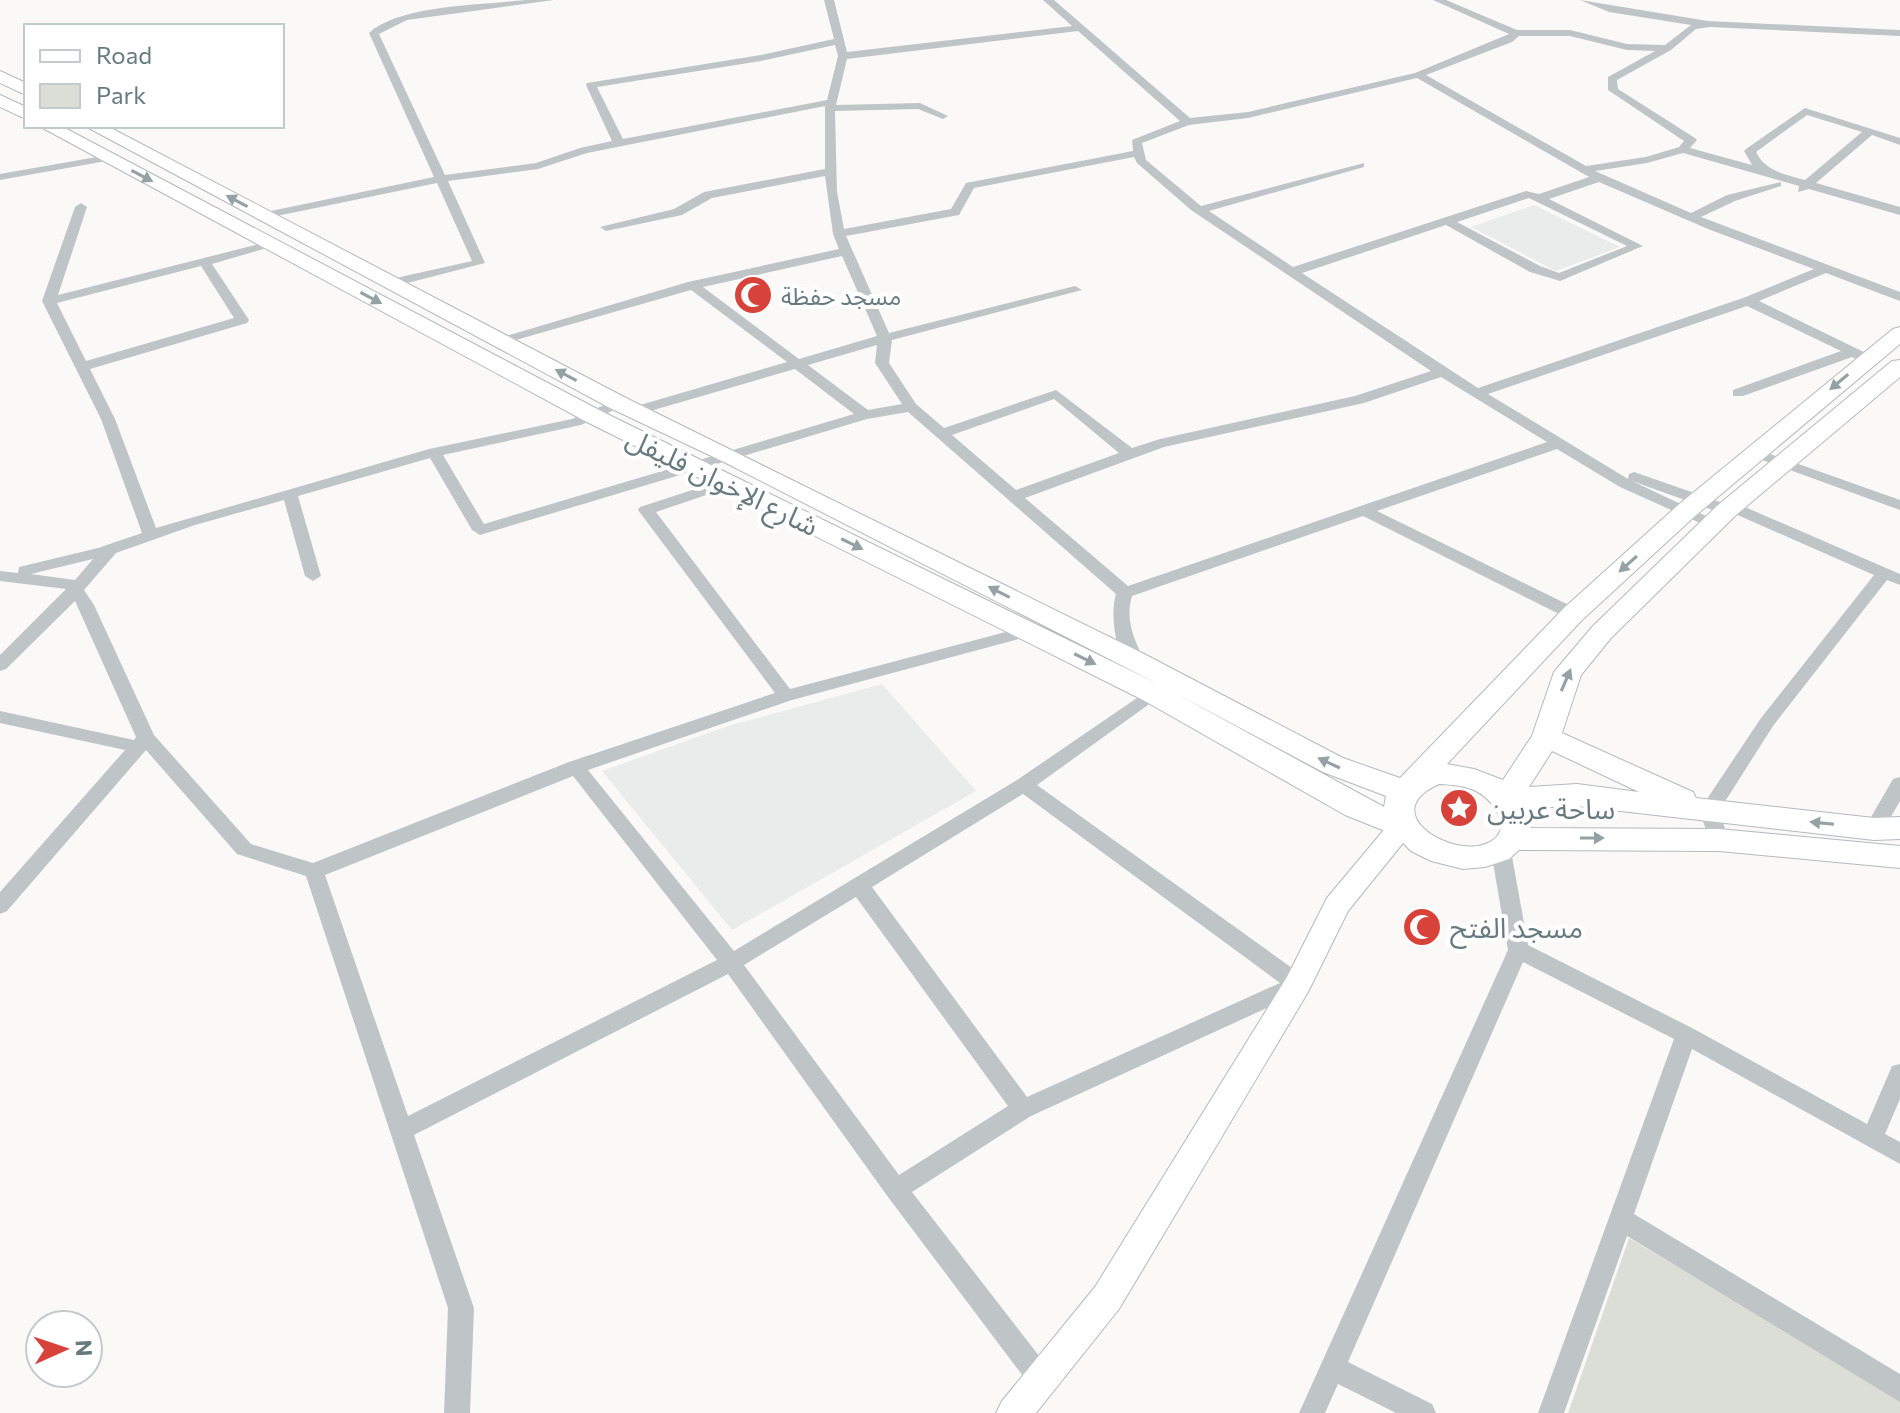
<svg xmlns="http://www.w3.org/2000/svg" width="1900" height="1413" font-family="Commissioner,'Noto Sans Arabic',sans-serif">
<rect width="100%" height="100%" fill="#faf9f8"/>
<path fill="#eaebeb" d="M 1534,205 L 1620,247 L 1556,271 L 1471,227 Z
M 882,684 L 976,791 L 732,930 L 602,771 L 728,726 Z"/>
<path fill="#dbded7" d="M 1629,1238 L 1900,1399 L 1900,1413 L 1568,1413 Z"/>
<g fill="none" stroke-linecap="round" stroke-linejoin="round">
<defs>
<path id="secondary" d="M 1402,817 L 1411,819 L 1415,826 L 1411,833 L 1348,911 L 1308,992 L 1119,1309 L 1036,1413 L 996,1413 L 1002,1401 L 1095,1287 L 1287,977 L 1327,898 L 1393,819 Z"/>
<path id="primary" d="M 0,71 L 26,83 L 26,95 L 0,83 Z
M 0,95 L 26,107 L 26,119 L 0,107 Z
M 39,126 L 61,126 L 601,411 L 1158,684 L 722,461 L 610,408 L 85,126 L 107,126 L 626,398 L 1146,655 L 1343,758 L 1400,778 L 1564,608 L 1677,506 L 1893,329 L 1900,327 L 1900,344 L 1695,516 L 1582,620 L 1447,764 L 1474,769 L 1503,780 L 1532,736 L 1554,672 L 1593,626 L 1718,505 L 1892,361 L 1900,360 L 1900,377 L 1736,515 L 1611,638 L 1581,675 L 1562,733 L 1693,792 L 1696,798 L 1874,818 L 1900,817 L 1900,839 L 1874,840 L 1577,806 L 1528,808 L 1531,828 L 1719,829 L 1900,846 L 1900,868 L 1719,851 L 1519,850 L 1509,859 L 1485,867 L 1463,869 L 1431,861 L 1411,851 L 1395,835 L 1345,815 L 1143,700 L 585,421 ZM 1173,692 L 1323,772 L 1386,796 L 1384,807 ZM 1552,751 L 1639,792 L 1577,784 L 1529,787 ZM 1439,784 C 1452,785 1464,785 1476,791 C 1497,802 1517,835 1482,845 C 1447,855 1377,812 1439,784 Z"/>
</defs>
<use href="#secondary" stroke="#b2b9bc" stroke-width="2"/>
<use href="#primary" stroke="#b3b9bc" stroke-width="2"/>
<path fill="#bfc5c7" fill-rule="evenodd" d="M 525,0 L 554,0 L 407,20 L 379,34 L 445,175 L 536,163 L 580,148 L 612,141 L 586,85 L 587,83 L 761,55 L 834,39 L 824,0 L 834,0 L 847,52 L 1072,26 L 1043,0 L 1054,0 L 1190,118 L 1248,112 L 1415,73 L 1509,34 L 1433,0 L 1446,0 L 1517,30 L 1570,30 L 1627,44 L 1665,45 L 1691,25 L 1609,12 L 1580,0 L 1708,21 L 1900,30 L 1900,36 L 1710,27 L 1696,29 L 1671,50 L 1617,80 L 1618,89 L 1695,138 L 1697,140 L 1690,148 L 1752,165 L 1744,151 L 1746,149 L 1805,108 L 1900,138 L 1900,145 L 1872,135 L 1816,183 L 1900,207 L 1900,215 L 1809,189 L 1798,192 L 1799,186 L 1683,153 L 1647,163 L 1595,171 L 1691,213 L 1727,195 L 1781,182 L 1781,186 L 1735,201 L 1701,217 L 1900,292 L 1900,301 L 1826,273 L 1759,301 L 1872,356 L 1872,362 L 1862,362 L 1852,357 L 1743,396 L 1733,396 L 1733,390 L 1841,351 L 1747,306 L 1488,394 L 1628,479 L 1629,474 L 1634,472 L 1726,504 L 1738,504 L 1900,574 L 1900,585 L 1887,580 L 1773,726 L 1719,811 L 1729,840 L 1726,845 L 1712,845 L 1699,811 L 1761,718 L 1874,575 L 1733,513 L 1721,513 L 1632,481 L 1723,524 L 1721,527 L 1709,527 L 1620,487 L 1557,449 L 1377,511 L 1579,610 L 1581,614 L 1579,618 L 1567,618 L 1363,516 L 1132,596 C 1125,620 1134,640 1145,661 L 1136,667 C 1114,660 1110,613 1116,594 L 908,412 L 867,419 L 480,535 L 472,530 L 430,458 L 298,496 L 321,576 L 313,581 L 305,576 L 284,500 L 195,525 L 116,553 L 84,590 L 94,605 L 154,735 L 251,844 L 313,863 L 569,762 L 775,693 L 638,510 L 640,507 L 723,480 L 733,480 L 733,486 L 656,512 L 790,689 L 1028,626 L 1037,631 L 1034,635 L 792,700 L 588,770 L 734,951 L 1017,780 L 1153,687 L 1159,689 L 1162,693 L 1159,697 L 1037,785 L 1306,978 L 1309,984 L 1306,990 L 1031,1116 L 912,1192 L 1050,1370 L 1054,1379 L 1050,1388 L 1041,1392 L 1032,1388 L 888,1197 L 728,974 L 414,1135 L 474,1308 L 470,1413 L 444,1413 L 448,1308 L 306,876 L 237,854 L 146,750 L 7,911 L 0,914 L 0,892 L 125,750 L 0,723 L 0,711 L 134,740 L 136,737 L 75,601 L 6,669 L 0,671 L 0,655 L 66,589 L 0,581 L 0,571 L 18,573 L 19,567 L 98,548 L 142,533 L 101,419 L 42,301 L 75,207 L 81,203 L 87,207 L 58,295 L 271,241 L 277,245 L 212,264 L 249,320 L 247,323 L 90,369 L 115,419 L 156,528 L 429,449 L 572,419 L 618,399 L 625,403 L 623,406 L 581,425 L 443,455 L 484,524 L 854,414 L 795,369 L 640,414 L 630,414 L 630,408 L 787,362 L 691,290 L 505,343 L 495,343 L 493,340 L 688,282 L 839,249 L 833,234 L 825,176 L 712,198 L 682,215 L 606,231 L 600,227 L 674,209 L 704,192 L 825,169 L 825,106 L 587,153 L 538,169 L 448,181 L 485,263 L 392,287 L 387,286 L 387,280 L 472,261 L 437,183 L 262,219 L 262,213 L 266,212 L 434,177 L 369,33 C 398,5 484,5 525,0 ZM 1078,31 L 1180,121 L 1132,140 L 1133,151 L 966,183 L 951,209 L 844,229 L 837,192 L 835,111 L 918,109 L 943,119 L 948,116 L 920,103 L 836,105 L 847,59 ZM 1519,36 L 1570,36 L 1627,50 L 1655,51 L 1608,77 L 1608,90 L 1684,141 L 1679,147 L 1646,157 L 1586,166 L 1426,75 L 1512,42 ZM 835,45 L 838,56 L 827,100 L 623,139 L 597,87 L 761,61 ZM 1417,78 L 1589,177 L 1539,194 L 1526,191 L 1293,267 L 1209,211 L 1364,167 L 1364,163 L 1201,206 L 1146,160 L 1142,143 L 1189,125 L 1248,118 ZM 1807,115 L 1862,132 L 1805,180 C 1786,175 1765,171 1756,152 ZM 1134,157 L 1137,163 L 1191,210 L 1431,371 L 1355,396 L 1160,439 L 1132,448 L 1056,390 L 944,428 L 916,404 L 889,363 L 892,340 L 1082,290 L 1075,286 L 889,333 L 846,236 L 959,215 L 974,188 ZM 1599,182 L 1708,229 L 1814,269 L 1743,298 L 1478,388 L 1302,273 L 1446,225 L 1530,272 L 1560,281 L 1643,246 L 1549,199 ZM 1529,198 L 1627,246 L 1559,273 L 1540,266 L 1457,222 ZM 842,256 L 877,336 L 799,359 L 703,287 ZM 201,266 L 234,318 L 86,361 L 57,303 ZM 877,345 L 875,363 L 902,404 L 868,410 L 808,365 ZM 1441,377 L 1547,442 L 1128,586 L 1025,498 L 1164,447 L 1364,403 ZM 1054,399 L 1119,453 L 1016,490 L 952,435 ZM 93,559 L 75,580 L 31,574 ZM 573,776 L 717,960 L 408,1116 L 325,875 ZM 1023,794 L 1280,983 L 1027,1097 L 872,887 ZM 856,897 L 1008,1106 L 899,1175 L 744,965 Z
M 108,155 L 112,156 L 112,160 L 0,180 L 0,174 Z
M 1756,449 L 1900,500 L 1900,510 L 1751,456 L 1749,453 Z
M 1900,777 L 1900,801 L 1881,834 L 1867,834 L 1864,829 L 1867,824 L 1893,779 Z
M 1501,844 L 1508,846 L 1511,851 L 1528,945 L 1694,1029 L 1867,1124 L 1892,1066 L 1900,1064 L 1900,1099 L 1885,1134 L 1900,1142 L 1900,1164 L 1692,1049 L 1634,1214 L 1900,1374 L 1900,1402 L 1627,1236 L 1564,1413 L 1538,1413 L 1674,1039 L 1523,962 L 1348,1362 L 1432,1404 L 1436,1413 L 1396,1413 L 1338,1384 L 1325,1413 L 1299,1413 L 1508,950 L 1491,851 L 1494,846 Z"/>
<use href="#secondary" fill="#fff" fill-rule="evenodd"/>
<use href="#primary" fill="#fff" fill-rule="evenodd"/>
</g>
<defs><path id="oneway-solid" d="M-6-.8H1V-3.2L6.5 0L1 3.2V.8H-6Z" transform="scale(2)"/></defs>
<g fill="#94a2a6">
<use href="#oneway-solid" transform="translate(142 176) rotate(28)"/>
<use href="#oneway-solid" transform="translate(237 201) rotate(-152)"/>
<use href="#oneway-solid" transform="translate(371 298) rotate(28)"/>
<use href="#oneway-solid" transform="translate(566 375) rotate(-152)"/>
<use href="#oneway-solid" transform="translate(1839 382) rotate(140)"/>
<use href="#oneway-solid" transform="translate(852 544) rotate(26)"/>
<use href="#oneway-solid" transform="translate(1628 564) rotate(138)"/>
<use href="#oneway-solid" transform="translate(999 592) rotate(-153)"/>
<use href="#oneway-solid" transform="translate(1085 659) rotate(26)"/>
<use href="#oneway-solid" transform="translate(1566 680) rotate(-67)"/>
<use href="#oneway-solid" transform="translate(1329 763) rotate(-155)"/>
<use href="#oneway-solid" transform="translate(1822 823) rotate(-174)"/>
<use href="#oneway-solid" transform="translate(1592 838)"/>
</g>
<defs>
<symbol id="mosque-disc" viewBox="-11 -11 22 22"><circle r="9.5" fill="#d7433b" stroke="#fff"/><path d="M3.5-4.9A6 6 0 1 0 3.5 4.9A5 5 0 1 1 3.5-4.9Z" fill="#fff"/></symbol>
<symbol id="sight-disc" viewBox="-11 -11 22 22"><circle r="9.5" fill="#d7433b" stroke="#fff"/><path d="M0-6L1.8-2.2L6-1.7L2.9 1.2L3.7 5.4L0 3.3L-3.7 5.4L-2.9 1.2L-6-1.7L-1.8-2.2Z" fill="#fff"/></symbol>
</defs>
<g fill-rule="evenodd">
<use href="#mosque-disc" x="731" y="273" width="44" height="44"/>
<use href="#sight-disc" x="1437" y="786" width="44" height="44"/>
<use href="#mosque-disc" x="1400" y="905" width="44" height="44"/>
</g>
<g text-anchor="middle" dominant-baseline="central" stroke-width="8" stroke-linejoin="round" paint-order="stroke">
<g font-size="24" fill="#667a80" stroke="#fff" text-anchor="start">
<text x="781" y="295">مسجد حفظة</text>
</g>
<g font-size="28" fill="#667a80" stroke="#fff">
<text transform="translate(723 481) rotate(26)">شارع الإخوان فليفل</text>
</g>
<g font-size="28" fill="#667a80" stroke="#fff" text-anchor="start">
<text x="1487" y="808">ساحة عربين</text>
<text x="1450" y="927">مسجد الفتح</text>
</g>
</g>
<rect x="24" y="24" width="260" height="104" fill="#ffffff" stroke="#c2cacc" stroke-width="2"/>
<rect x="40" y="50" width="40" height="12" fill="#ffffff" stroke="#c2cacc" stroke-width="2"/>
<text x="96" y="64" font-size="24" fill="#667a80">Road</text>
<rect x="40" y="84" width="40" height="24" fill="#dbded7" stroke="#c2cacc" stroke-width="2"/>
<text x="96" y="104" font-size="24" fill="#667a80">Park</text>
<g transform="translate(64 1349) rotate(87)"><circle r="38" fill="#ffffff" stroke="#c2cacc" stroke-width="2"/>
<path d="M0-6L14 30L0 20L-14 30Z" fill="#d7433b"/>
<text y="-12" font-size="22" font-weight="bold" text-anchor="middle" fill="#667a80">N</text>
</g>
</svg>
